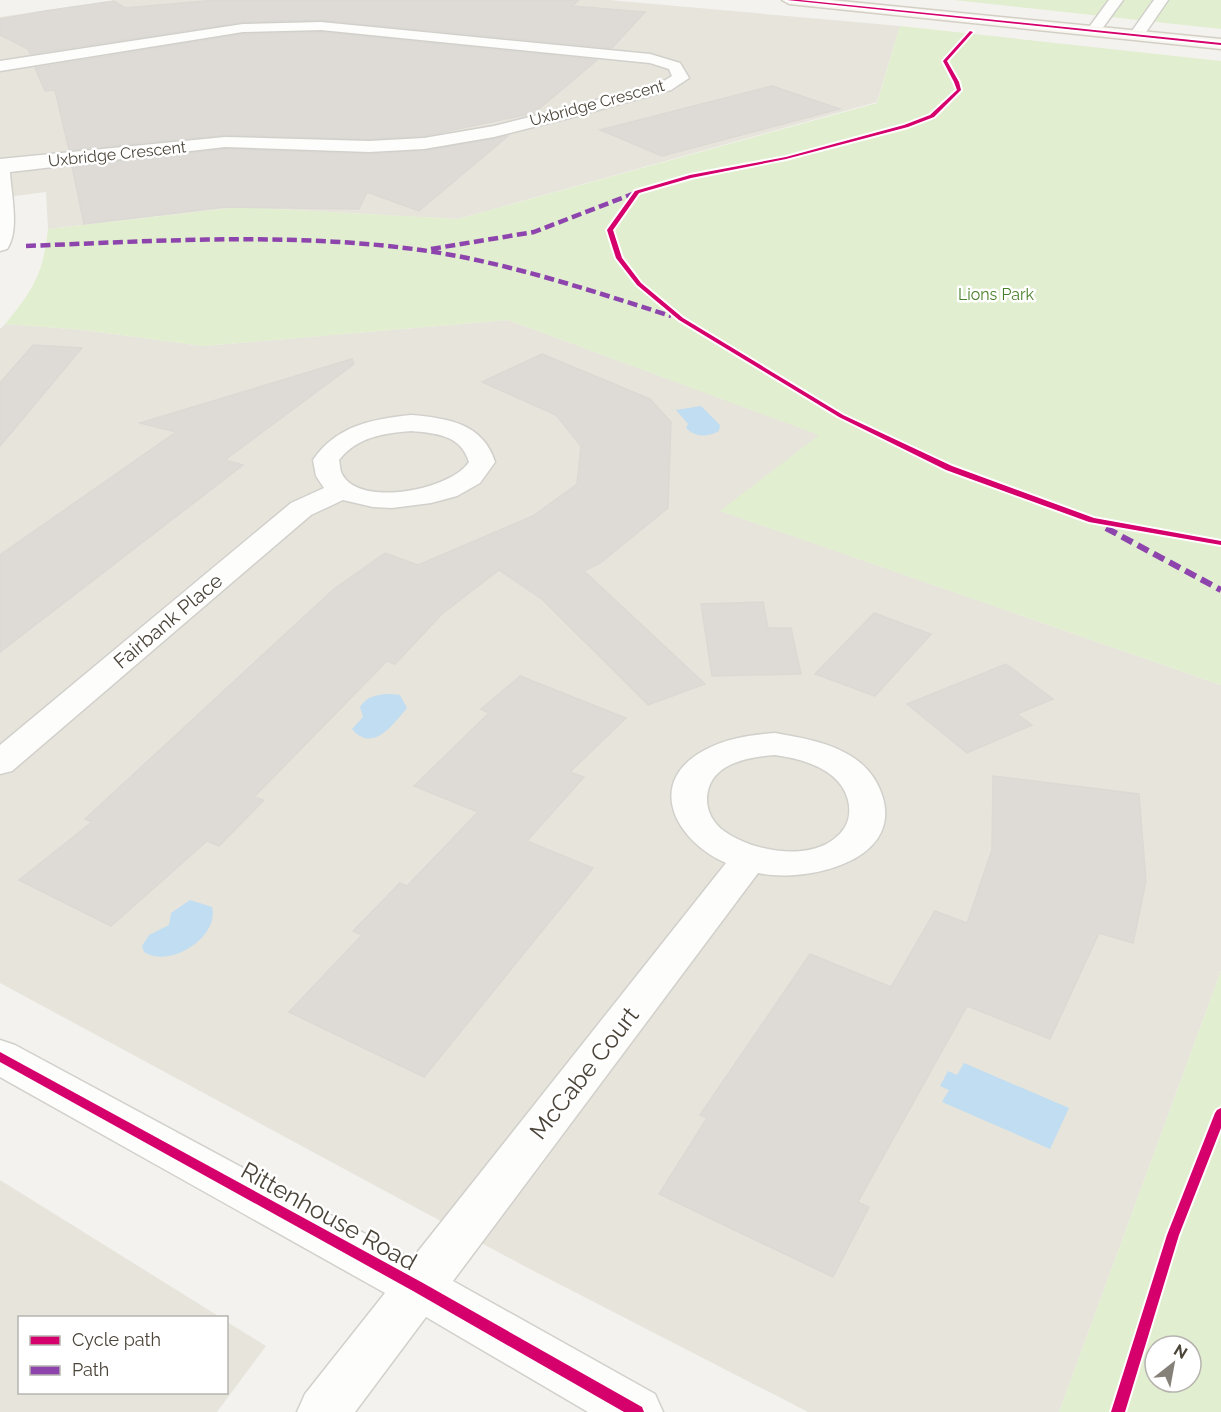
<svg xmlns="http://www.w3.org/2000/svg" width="1221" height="1412" font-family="Raleway,sans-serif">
<rect width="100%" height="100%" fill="#f4f2ee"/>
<path fill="#e7e4dc" d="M 117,0 L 609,0 L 900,26 L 877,102 L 458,219 L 240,207 L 48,229 L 46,192 L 0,198 L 0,17 Z
M 508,320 L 820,435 L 721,511 L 1221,685 L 1221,971 L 1059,1412 L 808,1412 L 524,1266 L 0,983 L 0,329 L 5,324 L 84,330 L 203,346 Z
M 0,1180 L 220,1317 L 20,1318 L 20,1392 L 226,1392 L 227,1322 L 266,1346 L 217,1412 L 0,1412 Z"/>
<path fill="#e1eecf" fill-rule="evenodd" d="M 954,0 L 1221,0 L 1221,29 Z
M 900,26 L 1221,61 L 1221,685 L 720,511 L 819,435 L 508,320 L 203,346 L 84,330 L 5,324 C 34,289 43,274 48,229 L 240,207 L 458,219 L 877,103 Z
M 1221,971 L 1221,1412 L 1059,1412 ZM 1155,1346 L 1191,1346 L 1191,1382 L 1155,1382 Z"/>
<path fill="#c0ddf1" d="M 701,406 L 720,425 L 719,431 C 708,437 696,438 686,428 L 688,424 L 676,410 Z
M 391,694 L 400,695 L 407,708 C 393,724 373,754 352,729 L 363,717 L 360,707 C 367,696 378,694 391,694 Z
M 190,900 L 212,907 C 220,937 169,969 144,952 L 142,946 L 149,935 L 169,925 L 171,913 Z
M 964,1063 L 1069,1108 L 1050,1149 L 942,1102 L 949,1090 L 940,1086 L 948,1071 L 957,1075 Z"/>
<path fill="#dedbd6" stroke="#dcd9d4" stroke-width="1.5" d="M 216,0 L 579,0 L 572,6 L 645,12 L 612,48 L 321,20 L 243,22 L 30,54 L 28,49 L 0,35 L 0,19 L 45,11 L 114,1 L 125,8 Z
M 321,32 L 597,60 L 534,113 L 424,136 L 369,139 L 225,135 L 69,150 L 55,90 L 45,91 L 35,68 L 243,34 Z
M 772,86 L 840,109 L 662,156 L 600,130 Z
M 508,136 L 419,211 L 367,192 L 359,209 L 225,207 L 84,224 L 72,167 L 225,149 L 369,154 L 424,151 Z
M 33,345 L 82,348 L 0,446 L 0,383 Z
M 542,354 L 650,399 L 671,422 L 668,508 L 600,563 L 584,571 L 705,684 L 648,705 L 543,600 L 499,570 L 442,614 L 395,664 L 387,661 L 254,797 L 264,800 L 219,846 L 207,841 L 111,926 L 19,880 L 92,822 L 85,819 L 334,589 L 385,553 L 418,565 L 533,516 L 577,484 L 581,446 L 556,415 L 482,382 Z
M 352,359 L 354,364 L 225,460 L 243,465 L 0,652 L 0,555 L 176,432 L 140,423 Z
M 763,602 L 768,628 L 791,628 L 801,674 L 712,676 L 701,604 Z
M 874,613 L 931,634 L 875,696 L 815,674 Z
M 1006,664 L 1053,699 L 1017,714 L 1032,725 L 967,753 L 907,704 Z
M 520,676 L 626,718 L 570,772 L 584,777 L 527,841 L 593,868 L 424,1077 L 289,1012 L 362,935 L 353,931 L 400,883 L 407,886 L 478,812 L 414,786 L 489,713 L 481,709 Z
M 993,776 L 1139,794 L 1146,881 L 1133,943 L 1099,933 L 1050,1039 L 967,1006 L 858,1202 L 869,1207 L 833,1277 L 659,1194 L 707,1118 L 700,1115 L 810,954 L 891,987 L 935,911 L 967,923 L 992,850 Z"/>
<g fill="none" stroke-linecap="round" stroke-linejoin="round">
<defs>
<path id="street" d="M 1109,0 L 1123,0 L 1099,33 L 1089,33 L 1087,30 Z
M 1154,0 L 1168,0 L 1142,38 L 1132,38 L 1129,35 Z
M 321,22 L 650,54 L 680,63 L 689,78 L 671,90 L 569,118 L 494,137 L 424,149 L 369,152 L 225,147 L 10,172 C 11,193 20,231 7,249 L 0,251 L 0,159 L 225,137 L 369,141 L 424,138 L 494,126 L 659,84 L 672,76 L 669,69 L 650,63 L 321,30 L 243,32 L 0,71 L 0,61 L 243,24 Z
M 411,415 C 447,418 483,423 495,462 L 480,483 L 457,496 L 431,503 L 392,508 L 373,507 L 343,500 L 311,515 L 12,771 L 0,774 L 0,745 L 291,503 L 324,488 L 316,476 L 313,460 C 336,426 372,419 411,415 ZM 411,431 C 436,433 461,435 469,462 C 451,490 359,508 342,474 C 340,471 340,464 339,460 C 357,437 384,433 411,431 Z
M 775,733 C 803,738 835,743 858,761 C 870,770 879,784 883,798 C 901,863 803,883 758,873 L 453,1281 L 655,1394 L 663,1412 L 588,1412 L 426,1317 L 355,1412 L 297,1412 L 305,1394 L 385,1293 L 0,1077 L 0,1040 L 15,1045 L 412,1259 L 726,863 C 677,842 644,784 703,751 C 726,738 750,735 775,733 ZM 775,755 C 803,759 840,769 848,800 C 850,808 850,819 845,827 C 821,865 754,853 724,831 C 714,824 707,812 707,800 C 707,764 747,757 775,755 Z"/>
<path id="secondary" d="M 782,0 L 831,0 L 1221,39 L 1221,49 L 789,4 Z"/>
</defs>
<use href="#street" stroke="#d2d0cb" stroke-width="3"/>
<use href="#secondary" stroke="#d3cfc5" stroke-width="3"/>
<use href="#street" fill="#fdfdfc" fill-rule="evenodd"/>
<use href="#secondary" fill="#f7f6f1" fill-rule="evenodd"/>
<path stroke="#8e44ad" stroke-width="4.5" stroke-dasharray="10 4.5" stroke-linecap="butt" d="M 26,246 C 157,241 290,232 421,250 C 506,262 589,290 671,316
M 431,249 L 534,232 L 635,193"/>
<path stroke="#8e44ad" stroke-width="6" stroke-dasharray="12 6" stroke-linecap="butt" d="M 1106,528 L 1221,590"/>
<defs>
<path id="cycleway" d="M 787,0 L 800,0 L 1221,43 L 1221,45 Z
M 970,31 L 973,32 L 947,61 L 959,82 L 961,90 L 934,117 L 908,127 L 786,159 L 691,178 L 639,193 L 613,230 L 622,258 L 641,283 L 683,318 L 843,415 L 952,466 L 1094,518 L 1221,541 L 1221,545 L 1089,522 L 946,470 L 839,417 L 679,320 L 637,285 L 616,258 L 607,230 L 635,191 L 690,175 L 786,157 L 904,125 L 930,115 L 957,90 L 954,82 L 943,61 Z
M 0,1052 L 423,1283 L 642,1407 L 644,1412 L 624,1412 L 413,1291 L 0,1062 Z
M 1221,1108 L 1221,1128 L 1179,1235 L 1125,1412 L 1111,1412 L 1167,1235 L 1215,1113 L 1217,1110 Z"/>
</defs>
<use href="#cycleway" stroke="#fff" stroke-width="4"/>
<use href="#cycleway" fill="#d6006c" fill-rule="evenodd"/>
</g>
<g text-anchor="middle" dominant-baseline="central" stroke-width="5" stroke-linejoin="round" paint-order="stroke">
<g font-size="16" fill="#4b4439" stroke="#fff">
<text transform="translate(597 103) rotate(-15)">Uxbridge Crescent</text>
<text transform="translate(117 154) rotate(-6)">Uxbridge Crescent</text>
</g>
<g font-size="16" fill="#4a7f2a" stroke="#fff">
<text x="996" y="294">Lions Park</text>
</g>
<g font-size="20" fill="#4b4439" stroke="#fff">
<text transform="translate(168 621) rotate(-40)">Fairbank Place</text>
</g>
<g font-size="24" fill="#4b4439" stroke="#fff">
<text transform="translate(584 1073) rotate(-52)">McCabe Court</text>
<text transform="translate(329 1216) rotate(29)">Rittenhouse Road</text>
</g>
</g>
<rect x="18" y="1316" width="210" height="78" fill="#ffffff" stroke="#b7b4b0" stroke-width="1.5"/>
<rect x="30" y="1336" width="30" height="9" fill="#d6006c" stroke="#b7b4b0" stroke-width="1.5"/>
<text x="72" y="1346" font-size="18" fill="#4b4439">Cycle path</text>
<rect x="30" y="1366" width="30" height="9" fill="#8e44ad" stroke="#b7b4b0" stroke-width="1.5"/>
<text x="72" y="1376" font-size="18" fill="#4b4439">Path</text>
<g transform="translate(1173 1364) rotate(31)"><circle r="28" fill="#ffffff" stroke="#b7b4b0" stroke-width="1.5"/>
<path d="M0-4.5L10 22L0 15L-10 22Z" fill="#868178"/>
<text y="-9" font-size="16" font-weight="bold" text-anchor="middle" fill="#4b4439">N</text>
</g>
</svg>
